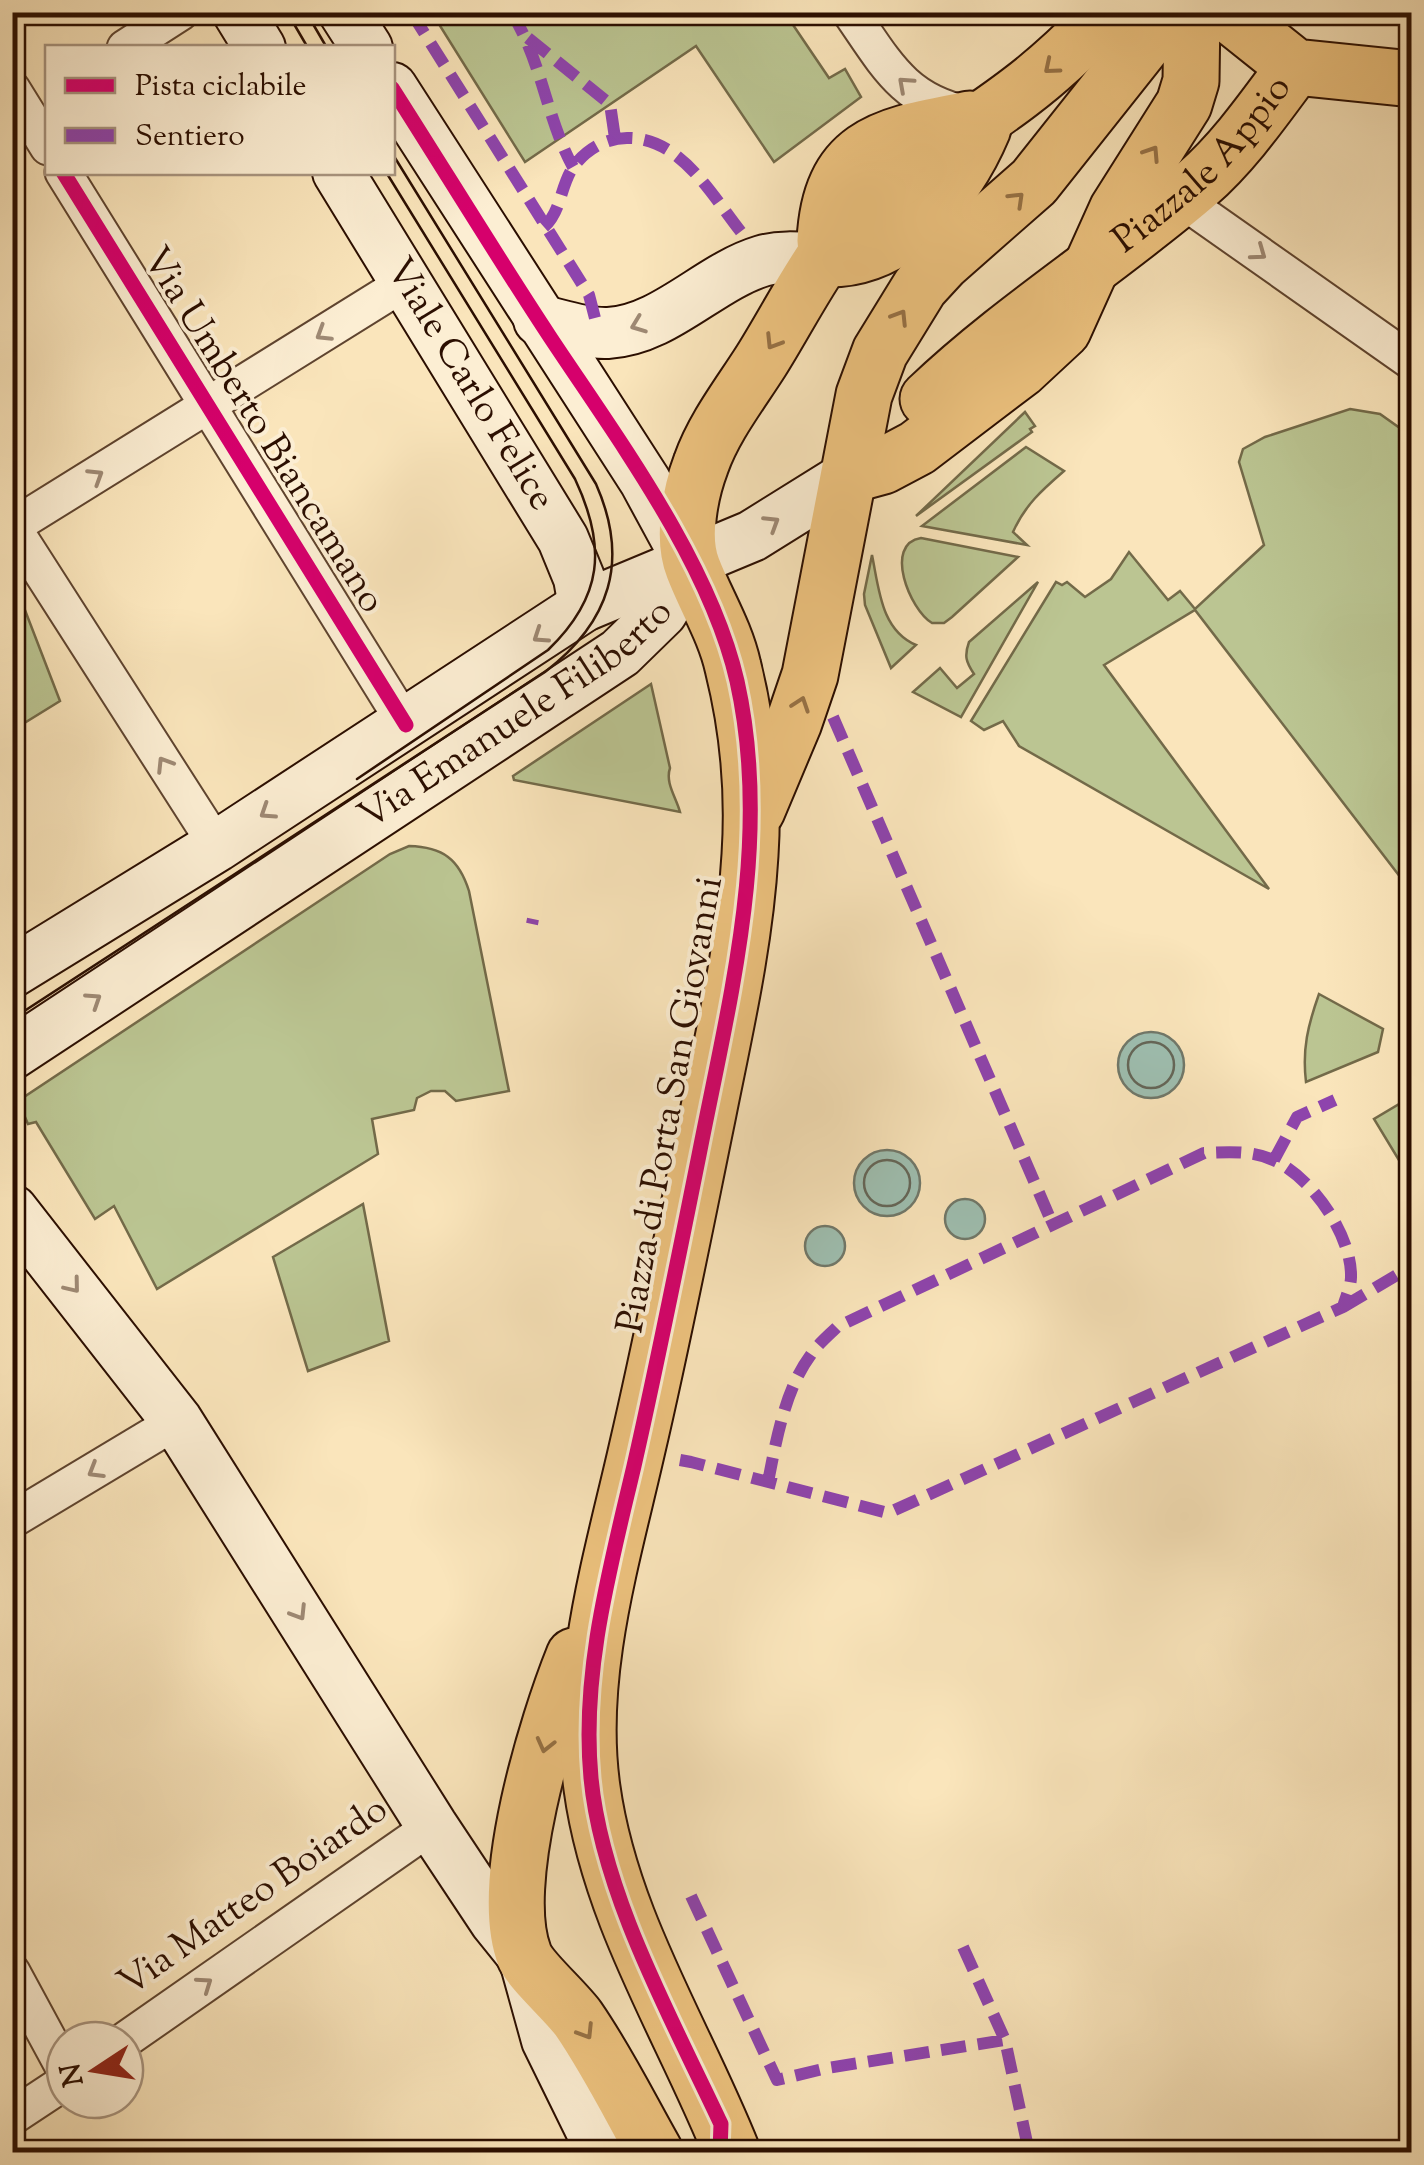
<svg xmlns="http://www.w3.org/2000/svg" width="1424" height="2165" font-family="'Sorts Mill Goudy',serif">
<rect width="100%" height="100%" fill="#fae5bb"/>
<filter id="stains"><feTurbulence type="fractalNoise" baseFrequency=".002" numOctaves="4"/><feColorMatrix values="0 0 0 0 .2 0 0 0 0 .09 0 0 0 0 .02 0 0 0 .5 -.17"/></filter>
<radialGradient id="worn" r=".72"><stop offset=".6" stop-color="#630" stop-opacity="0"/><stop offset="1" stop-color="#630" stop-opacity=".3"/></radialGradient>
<path fill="#bbc592" stroke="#736a49" stroke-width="2.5" d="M 432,13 L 785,13 L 829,78 L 845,69 L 861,97 L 774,162 L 696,46 L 525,162 Z
M 1350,409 L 1380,414 L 1411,436 L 1411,891 L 1195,610 L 1104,665 L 1269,889 L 1019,746 L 1003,721 L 984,730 L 971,721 L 1056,582 L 1062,585 L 1067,582 L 1085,597 L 1111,579 L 1129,552 L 1168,600 L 1180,591 L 1195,609 L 1264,545 L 1239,462 L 1243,449 L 1265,437 Z
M 1025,412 L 1035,426 L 1030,429 L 1032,432 L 916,516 Z
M 1026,447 L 1064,471 C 1042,490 1025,505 1013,532 L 1027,545 L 922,526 Z
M 921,538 L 1018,557 L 952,617 L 944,623 L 932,623 C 910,610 883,544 921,538 Z
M 872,555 C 879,589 881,630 916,645 L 891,668 L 865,605 L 864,594 Z
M 1038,582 L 961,717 L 913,692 L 940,668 L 957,688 L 974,674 C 966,662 964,656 969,642 Z
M 18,592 L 60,701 L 13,730 L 12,595 Z
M 651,684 L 670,768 C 665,783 676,797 680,812 L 514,780 L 513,776 Z
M 409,846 C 443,847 459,859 469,891 L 509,1091 L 456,1101 L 445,1091 L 431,1091 L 417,1098 L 414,1110 L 372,1119 L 378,1154 L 157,1289 L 114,1206 L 95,1219 L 36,1122 L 28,1124 L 18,1101 L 390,854 Z
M 1319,994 L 1383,1029 L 1378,1052 L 1306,1082 C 1302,1049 1308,1025 1319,994 Z
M 1411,1097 L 1411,1180 L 1374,1119 Z
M 363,1204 L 389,1341 L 308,1371 L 273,1257 Z"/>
<path fill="#9ebfb1" stroke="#70786a" stroke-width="2.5" d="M1118 1065a33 33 0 1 1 66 0a33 33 0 1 1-66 0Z
M854 1183a33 33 0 1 1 66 0a33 33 0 1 1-66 0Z
M945 1219a20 20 0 1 1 40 0a20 20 0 1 1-40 0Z
M805 1246a20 20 0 1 1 40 0a20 20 0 1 1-40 0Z"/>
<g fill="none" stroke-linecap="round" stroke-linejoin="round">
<path stroke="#646658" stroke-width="2.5" d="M1128 1065a23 23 0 1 1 46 0a23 23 0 1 1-46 0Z
M864 1183a23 23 0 1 1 46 0a23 23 0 1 1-46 0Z"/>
<defs>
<path id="street" d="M 850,12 C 885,62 903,101 967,114
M 125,48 L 181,12
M 12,89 L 48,147
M 63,172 L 406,725
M 1179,198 L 1412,362
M 12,526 L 217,846
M 12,527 L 406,282
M 12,1520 L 177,1421
M 12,1972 L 65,2070
M 125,2040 L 432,1826
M 12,2117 L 65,2082"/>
<g id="secondary">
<path d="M 238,12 L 260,48"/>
<path d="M 344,12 L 367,48"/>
<path d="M 392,88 L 645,481 L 690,564"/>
<path id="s1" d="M 338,172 L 563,539 L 579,578 L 584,606"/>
<path d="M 539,320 C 561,325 585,334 608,333 C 665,330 709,277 762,261 C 782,255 804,258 824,259"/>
<path d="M 12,972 L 217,846 L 584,606 L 752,536 L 850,475"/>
<path id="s2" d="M 12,1054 L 620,653 L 662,612 L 690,564"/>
<path d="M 12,1210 L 177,1421 L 432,1826 L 495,1921 L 524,1957 L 547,2040 L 602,2152"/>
</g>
<g id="primary">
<path d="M 1226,12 L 1295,67 L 1412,79"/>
<path d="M 825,241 C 830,140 889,135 970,119"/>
<path d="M 824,259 C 900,262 957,190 983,128"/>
<path id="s3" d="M 928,399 C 1012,319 1110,259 1197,184 C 1235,151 1265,107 1295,67"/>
<path d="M 850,475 L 883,466 L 917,448 L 1021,369 L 1063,330 L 1117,210 L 1184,104 L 1191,81 L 1192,12"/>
<path d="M 757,810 L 794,722 L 810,675 L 864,395 L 880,352 L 920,287 L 943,262 L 1034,182 L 1169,12"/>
<path d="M 574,1656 C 547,1723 497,1885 524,1955 C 530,1971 565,2001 578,2019 C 607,2061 630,2108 655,2152"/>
<path d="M 732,2152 C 684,2032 610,1919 592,1788 C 576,1675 612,1559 637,1449 C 663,1338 685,1225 708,1113 C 725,1028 745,942 750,855 C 754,793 748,727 733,667 C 725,631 706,602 693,568 C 681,538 690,493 701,464 C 714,427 740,394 761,361 C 795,307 826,239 876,197 C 921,158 973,128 1020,92 C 1052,68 1080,41 1108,12"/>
</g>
</defs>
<use href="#street" stroke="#5f442f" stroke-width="39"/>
<use href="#secondary" stroke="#2b0e00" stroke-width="54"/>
<use href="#primary" stroke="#2b0e00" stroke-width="59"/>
<use href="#street" stroke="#fceed3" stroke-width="35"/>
<use href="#secondary" stroke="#fceed3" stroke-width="50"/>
<use href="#primary" stroke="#edc27e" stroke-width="55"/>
<path stroke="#2b0e00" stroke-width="2.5" d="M 287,12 L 308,48
M 306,12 L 327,48
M 357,779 L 548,650 C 603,597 607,547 575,479 L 386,172
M 12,1019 L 545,672 C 610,622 630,561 596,484 L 392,153"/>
<path stroke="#8e44ad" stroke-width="12" stroke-dasharray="25 12" stroke-linecap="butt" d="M 411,12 L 589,295 L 596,322
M 511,12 C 542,60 546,118 573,167
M 528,38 L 610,104 L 615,138
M 544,227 C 562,211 560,185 574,166 C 587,149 606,138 627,138 C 680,137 711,194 741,232
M 833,717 L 1053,1225
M 532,924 L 533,919
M 1274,1160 L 1297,1117 L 1335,1100
M 1343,1307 L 1412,1266
M 680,1460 L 691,1462 L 888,1513 L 1343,1307 C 1345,1298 1351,1287 1351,1277 C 1352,1235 1311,1176 1273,1160 C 1251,1150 1227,1152 1204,1153 L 837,1327 C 828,1336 817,1345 810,1356 C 785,1390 776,1441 768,1482
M 691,1896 L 777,2080 L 827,2068 L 1005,2040
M 963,1947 L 1005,2040 L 1029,2152"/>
<defs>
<path id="cycleway" d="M 392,88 C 445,171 496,255 550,337 C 617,438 710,563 737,681 C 771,834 733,985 703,1135 C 681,1245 659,1356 634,1466 C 610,1568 581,1673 591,1778 C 602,1894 672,2019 721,2124 L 720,2152
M 63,172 L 406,725"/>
</defs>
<use href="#cycleway" stroke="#fceed3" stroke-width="21"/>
<use href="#cycleway" stroke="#d6006c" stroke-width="15"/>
</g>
<defs><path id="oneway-chevron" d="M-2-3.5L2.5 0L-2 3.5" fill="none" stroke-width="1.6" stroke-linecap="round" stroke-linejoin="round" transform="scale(2.5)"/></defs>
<g stroke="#967145">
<use href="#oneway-chevron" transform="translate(1051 67) rotate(140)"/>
<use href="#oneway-chevron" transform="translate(1152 153) rotate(-57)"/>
<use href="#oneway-chevron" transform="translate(1017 199) rotate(-44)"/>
<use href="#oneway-chevron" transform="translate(900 317) rotate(-58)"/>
<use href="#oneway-chevron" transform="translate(773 342) rotate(122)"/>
<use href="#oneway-chevron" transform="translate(801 704) rotate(-71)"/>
<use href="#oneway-chevron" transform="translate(545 1745) rotate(104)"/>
<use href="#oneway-chevron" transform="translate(586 2032) rotate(58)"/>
</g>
<g stroke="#9e8974">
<use href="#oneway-chevron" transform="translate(905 84) rotate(-138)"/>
<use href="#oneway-chevron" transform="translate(1259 253) rotate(36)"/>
<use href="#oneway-chevron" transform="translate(638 325) rotate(159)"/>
<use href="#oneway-chevron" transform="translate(323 334) rotate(148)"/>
<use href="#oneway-chevron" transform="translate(96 476) rotate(-32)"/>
<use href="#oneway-chevron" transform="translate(772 523) rotate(-32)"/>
<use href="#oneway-chevron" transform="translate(540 636) rotate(146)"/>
<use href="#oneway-chevron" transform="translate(164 764) rotate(-122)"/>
<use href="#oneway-chevron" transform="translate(267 812) rotate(147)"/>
<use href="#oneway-chevron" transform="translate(94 1000) rotate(-33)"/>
<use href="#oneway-chevron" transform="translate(73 1286) rotate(51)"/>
<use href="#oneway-chevron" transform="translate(95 1471) rotate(149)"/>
<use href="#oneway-chevron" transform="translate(299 1613) rotate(58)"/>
<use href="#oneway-chevron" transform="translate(205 1984) rotate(-35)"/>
</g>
<g text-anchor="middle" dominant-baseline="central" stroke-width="8" stroke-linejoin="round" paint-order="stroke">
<g font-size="38" fill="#2b0e00" stroke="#fceed3">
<text stroke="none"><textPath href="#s3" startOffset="362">Piazzale Appio</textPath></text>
<text stroke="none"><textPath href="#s1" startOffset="250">Viale Carlo Felice</textPath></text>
<text transform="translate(262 431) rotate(58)">Via Umberto Biancamano</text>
<text stroke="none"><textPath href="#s2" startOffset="608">Via Emanuele Filiberto</textPath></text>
<text transform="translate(672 1105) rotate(-80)">Piazza di Porta San Giovanni</text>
<text transform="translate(254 1898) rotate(-35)">Via Matteo Boiardo</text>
</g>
</g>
<rect width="1424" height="2165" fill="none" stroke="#fae5bb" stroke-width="50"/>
<rect x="15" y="15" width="1394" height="2135" fill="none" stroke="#2b0e00" stroke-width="5"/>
<rect x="25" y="25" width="1374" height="2115" fill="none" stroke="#2b0e00" stroke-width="2.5"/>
<rect x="45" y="45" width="350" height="130" fill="#fceed3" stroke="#a8947f" stroke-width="2.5"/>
<rect x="65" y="78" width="50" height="15" fill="#d6006c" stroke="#a8947f" stroke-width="2.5"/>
<text x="135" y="95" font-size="30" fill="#2b0e00">Pista ciclabile</text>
<rect x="65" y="128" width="50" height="15" fill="#8e44ad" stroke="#a8947f" stroke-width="2.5"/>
<text x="135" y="145" font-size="30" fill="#2b0e00">Sentiero</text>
<g transform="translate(95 2070) rotate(258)"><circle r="48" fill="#fceed3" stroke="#a8947f" stroke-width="2.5"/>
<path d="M0-8L18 38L0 25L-18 38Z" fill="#8f2418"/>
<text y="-15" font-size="28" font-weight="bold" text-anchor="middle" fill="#2b0e00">N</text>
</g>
<rect width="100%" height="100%" filter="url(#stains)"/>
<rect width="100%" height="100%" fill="url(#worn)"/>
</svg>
